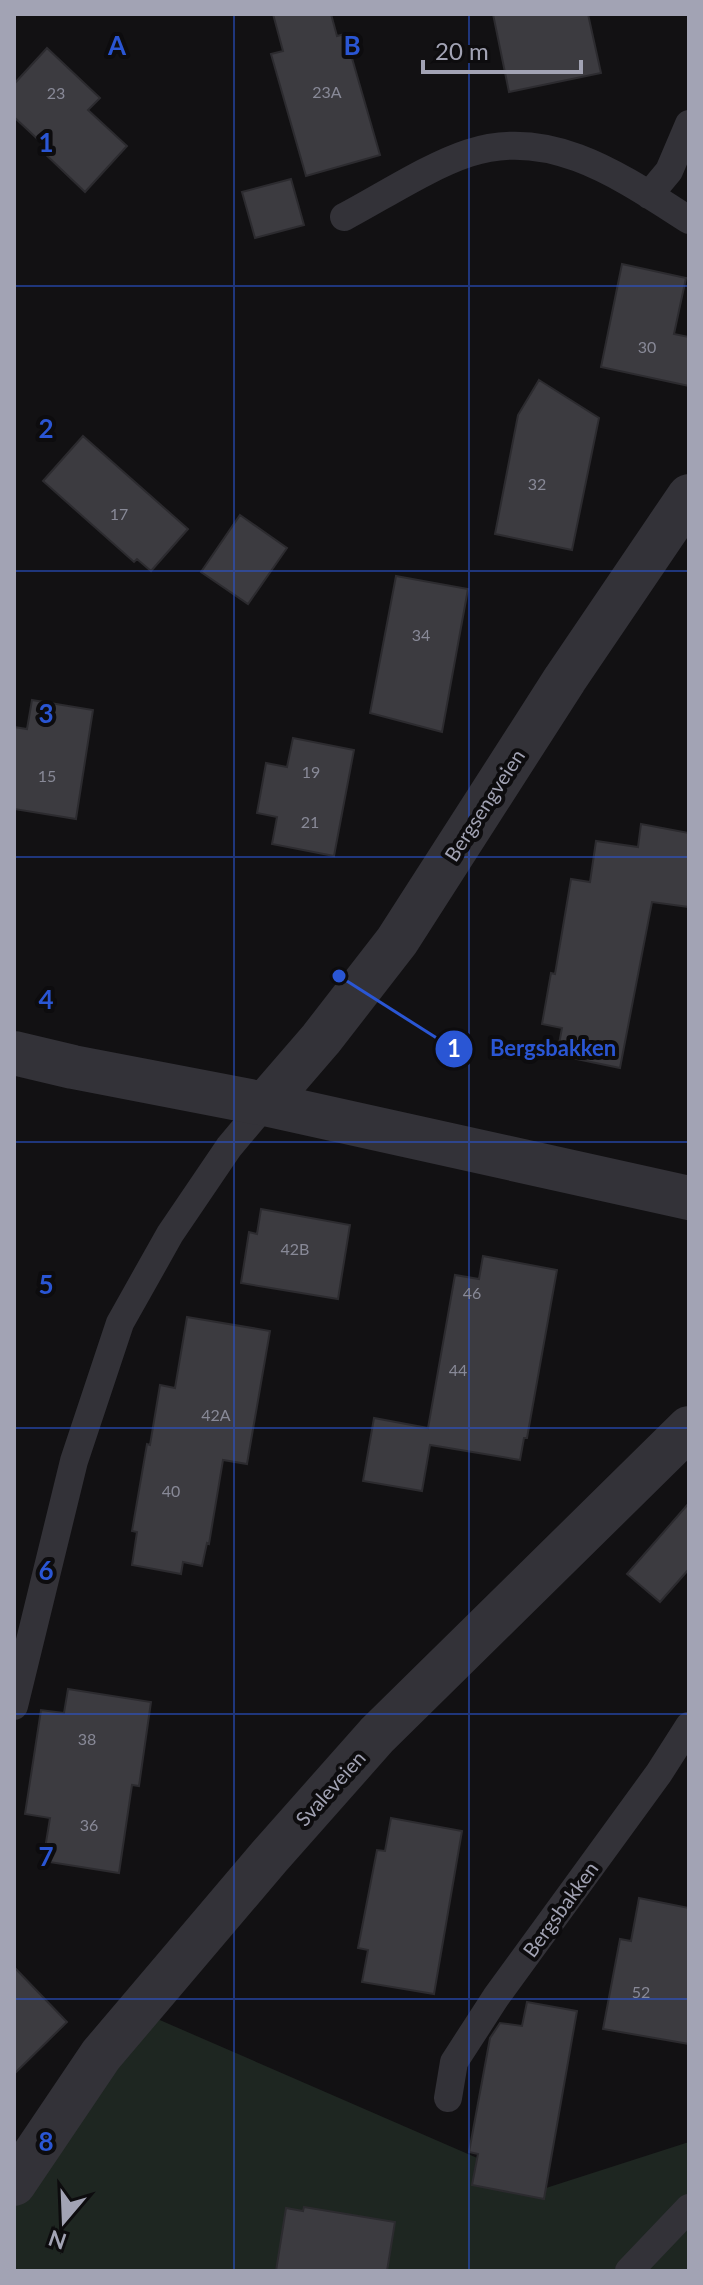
<svg xmlns="http://www.w3.org/2000/svg" width="703" height="2285" font-family="Lato,sans-serif">
<rect width="100%" height="100%" fill="#121113"/>
<path fill="#1e2621" d="M 146,2014 L 546,2188 L 689,2142 L 689,2271 L 14,2271 L 14,2172 Z"/>
<path fill="#3c3b40" stroke="#2c2b2f" stroke-width="2" d="M 273,14 L 331,14 L 337,36 L 345,34 L 380,155 L 306,176 L 271,54 L 283,51 Z
M 493,14 L 588,14 L 601,73 L 509,92 Z
M 47,48 L 100,98 L 88,110 L 127,146 L 85,192 L 41,150 L 45,146 L 14,117 L 14,84 Z
M 291,179 L 304,225 L 255,238 L 242,192 Z
M 622,264 L 686,278 L 674,334 L 689,337 L 689,386 L 601,367 Z
M 539,380 L 599,418 L 572,550 L 495,534 L 518,415 Z
M 83,436 L 188,529 L 151,571 L 137,559 L 134,562 L 43,481 Z
M 240,515 L 287,548 L 248,604 L 201,572 Z
M 396,576 L 468,589 L 442,732 L 370,713 Z
M 32,700 L 93,710 L 76,819 L 14,809 L 14,727 L 27,729 Z
M 293,738 L 354,750 L 334,856 L 272,844 L 277,817 L 257,813 L 266,763 L 287,767 Z
M 641,824 L 689,833 L 689,907 L 652,902 L 620,1068 L 557,1055 L 562,1028 L 542,1024 L 551,973 L 555,974 L 571,879 L 590,882 L 596,841 L 638,847 Z
M 261,1209 L 350,1225 L 338,1299 L 241,1283 L 249,1232 L 257,1234 Z
M 483,1256 L 557,1270 L 527,1438 L 524,1438 L 520,1460 L 430,1445 L 422,1491 L 363,1481 L 374,1418 L 428,1428 L 455,1275 L 479,1279 Z
M 187,1317 L 270,1331 L 247,1464 L 223,1460 L 209,1544 L 207,1543 L 202,1566 L 183,1562 L 181,1574 L 132,1565 L 137,1532 L 132,1531 L 147,1444 L 150,1445 L 160,1385 L 175,1388 Z
M 689,1503 L 689,1569 L 660,1602 L 627,1574 Z
M 68,1689 L 151,1702 L 139,1786 L 132,1785 L 119,1873 L 43,1861 L 50,1818 L 25,1814 L 41,1710 L 64,1713 Z
M 391,1818 L 462,1831 L 434,1994 L 362,1982 L 368,1950 L 358,1948 L 377,1850 L 385,1851 Z
M 639,1898 L 689,1908 L 689,2044 L 603,2029 L 620,1939 L 631,1941 Z
M 14,1967 L 67,2022 L 14,2074 Z
M 527,2002 L 577,2011 L 544,2199 L 472,2185 L 478,2154 L 469,2152 L 490,2038 L 500,2023 L 522,2026 Z
M 304,2207 L 395,2222 L 387,2271 L 276,2271 L 286,2208 L 303,2211 Z"/>
<g fill="none" stroke-linecap="round" stroke-linejoin="round">
<path stroke="#333238" stroke-width="28" d="M 649,195 L 669,171 L 689,124
M 344,217 C 382,197 429,166 469,153 C 551,126 623,178 689,220
M 14,1706 L 74,1461 L 120,1323 L 170,1234 L 229,1147 L 265,1104
M 448,2098 L 454,2062 L 496,1997 L 659,1773 L 689,1726
M 629,2271 L 689,2208"/>
<path stroke="#333238" stroke-width="44" d="M 14,1053 L 73,1067 L 265,1104 L 689,1198
M 265,1104 L 321,1039 L 397,941 L 565,679 L 689,496
M 14,2184 L 101,2055 L 269,1857 L 377,1735 L 689,1428"/>
</g>
<path fill="none" stroke="#2a56d4" stroke-width="2" stroke-opacity="0.55" d="M 234,14 L 234,2271M 469,14 L 469,2271M 14,286 L 689,286M 14,571 L 689,571M 14,857 L 689,857M 14,1142 L 689,1142M 14,1428 L 689,1428M 14,1714 L 689,1714M 14,1999 L 689,1999"/>
<g text-anchor="middle" dominant-baseline="central" stroke-width="8" stroke-linejoin="round" paint-order="stroke">
<g font-size="16" fill="#888997">
<text x="327" y="91">23A</text>
<text x="56" y="92">23</text>
<text x="647" y="346">30</text>
<text x="537" y="483">32</text>
<text x="119" y="513">17</text>
<text x="421" y="634">34</text>
<text x="311" y="771">19</text>
<text x="47" y="775">15</text>
<text x="310" y="821">21</text>
<text x="295" y="1248">42B</text>
<text x="472" y="1292">46</text>
<text x="458" y="1369">44</text>
<text x="216" y="1414">42A</text>
<text x="171" y="1490">40</text>
<text x="87" y="1738">38</text>
<text x="89" y="1824">36</text>
<text x="641" y="1991">52</text>
</g>
<g font-size="20" fill="#a2a3b4" stroke="#0d0c0e">
<text transform="translate(484 805) rotate(-57)">Bergsengveien</text>
<text transform="translate(330 1788) rotate(-48)">Svaleveien</text>
<text transform="translate(560 1909) rotate(-54)">Bergsbakken</text>
</g>
</g>
<g font-size="26" text-anchor="middle" font-weight="bold" fill="#2a56d4" stroke="#0d0c0e" stroke-width="8" stroke-linejoin="round" paint-order="stroke">
<text x="117" y="55">A</text>
<text x="352" y="55">B</text>
<text x="46" y="152">1</text>
<text x="46" y="438">2</text>
<text x="46" y="723">3</text>
<text x="46" y="1009">4</text>
<text x="46" y="1294">5</text>
<text x="46" y="1580">6</text>
<text x="46" y="1866">7</text>
<text x="46" y="2151">8</text>
</g>
<path fill="none" stroke="#2a56d4" stroke-width="3" d="M339 976L454 1049"/>
<g fill="#2a56d4" stroke="#0d0c0e" stroke-width="3">
<circle cx="339" cy="976" r="8"/>
<circle cx="454" cy="1049" r="20"/>
</g>
<g font-size="24" text-anchor="middle" font-weight="bold" fill="#fff">
<text x="454" y="1057">1</text>
</g>
<g font-size="22" text-anchor="middle" font-weight="bold" fill="#2a56d4" stroke="#0d0c0e" stroke-width="8" stroke-linejoin="round" paint-order="stroke">
<text x="553" y="1056">Bergsbakken</text>
</g>
<rect width="703" height="2285" fill="none" stroke="#a2a3b4" stroke-width="32"/>
<g transform="translate(64 2221) rotate(199)" stroke="#0d0c0e" stroke-width="6" paint-order="stroke">
<path d="M0-6L14 30L0 20L-14 30Z" fill="#a2a3b4"/>
<text y="-12" font-size="22" font-weight="bold" text-anchor="middle" fill="#a2a3b4">N</text>
</g>
<path d="M423 60v12h158v-12" fill="none" stroke="#a2a3b4" stroke-width="4"/>
<text x="435" y="60" font-size="24" fill="#a2a3b4" stroke="#0d0c0e" stroke-width="6" paint-order="stroke">20 m</text>
</svg>
